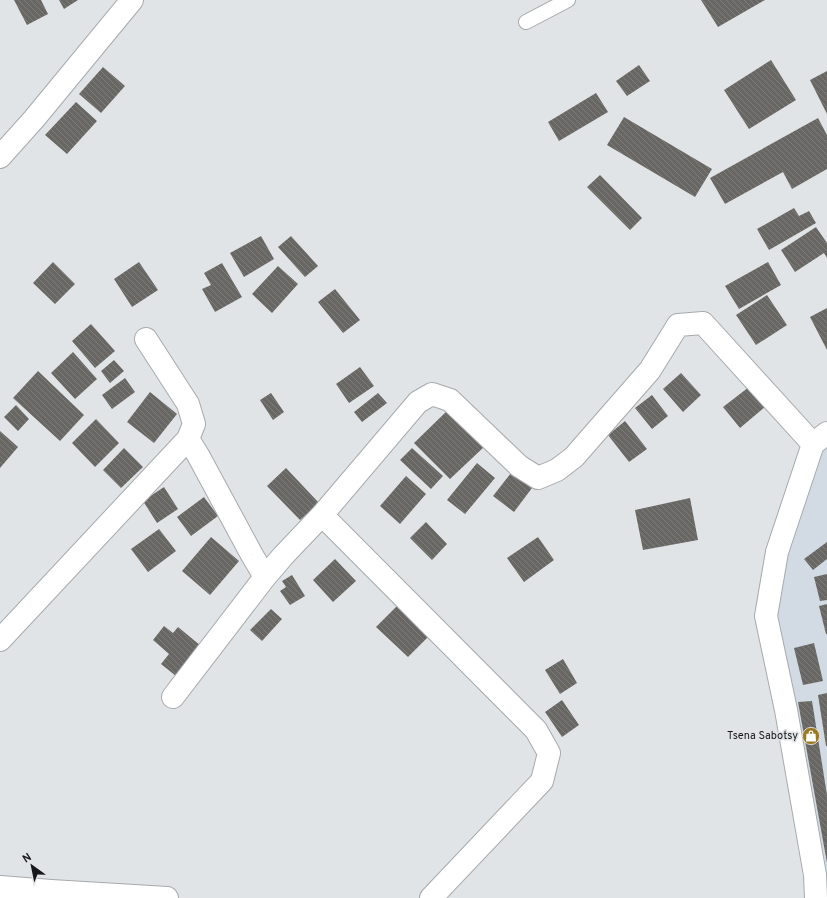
<svg xmlns="http://www.w3.org/2000/svg" width="827" height="898" font-family="Overpass,sans-serif">
<defs>
<pattern id="building-back-hatch" width="6" height="6" patternUnits="userSpaceOnUse"><rect width="6" height="6" fill="#696764"/><path d="M-1 5l2 2M0 0l6 6M5-1l2 2" fill="none" stroke="#7d7c7a"/></pattern>
</defs>
<rect width="100%" height="100%" fill="#e1e4e6"/>
<path fill="#d2dbe4" d="M 827,437 L 827,898 L 820,898 L 770,591 Z"/>
<path fill="url(#building-back-hatch)" d="M 14,0 L 41,0 L 48,14 L 27,25 Z
M 59,0 L 78,0 L 64,9 Z
M 701,0 L 765,0 L 718,27 Z
M 771,60 L 796,100 L 749,129 L 724,90 Z
M 639,65 L 650,81 L 627,96 L 616,81 Z
M 103,67 L 125,86 L 101,113 L 79,94 Z
M 827,71 L 827,114 L 810,80 Z
M 596,93 L 608,112 L 559,141 L 548,122 Z
M 76,102 L 97,121 L 67,154 L 45,135 Z
M 624,117 L 712,169 L 695,197 L 607,145 Z
M 818,118 L 827,135 L 827,169 L 792,189 L 783,172 L 725,204 L 710,178 Z
M 600,175 L 642,218 L 630,230 L 587,187 Z
M 794,208 L 799,216 L 809,211 L 816,223 L 769,250 L 757,229 Z
M 816,227 L 827,243 L 827,258 L 824,253 L 795,272 L 781,250 Z
M 261,236 L 274,259 L 244,277 L 230,253 Z
M 291,236 L 318,266 L 305,277 L 278,247 Z
M 53,262 L 75,284 L 55,304 L 33,283 Z
M 139,262 L 158,290 L 132,307 L 114,279 Z
M 768,262 L 781,285 L 739,309 L 725,286 Z
M 222,263 L 242,297 L 215,312 L 202,289 L 211,285 L 204,273 Z
M 278,266 L 298,284 L 272,313 L 252,294 Z
M 335,289 L 360,320 L 343,333 L 318,302 Z
M 767,295 L 787,325 L 756,345 L 736,315 Z
M 827,308 L 827,350 L 810,317 Z
M 91,324 L 115,351 L 95,368 L 72,341 Z
M 73,352 L 97,379 L 75,399 L 51,373 Z
M 114,360 L 124,371 L 110,383 L 101,371 Z
M 360,367 L 374,386 L 349,403 L 336,384 Z
M 38,371 L 84,415 L 60,441 L 13,398 Z
M 681,373 L 701,395 L 683,412 L 663,389 Z
M 125,378 L 135,392 L 112,409 L 102,395 Z
M 749,387 L 765,407 L 740,428 L 723,407 Z
M 150,392 L 177,414 L 154,443 L 127,422 Z
M 271,393 L 284,412 L 273,420 L 260,400 Z
M 378,393 L 387,403 L 362,422 L 354,412 Z
M 652,395 L 668,416 L 652,429 L 635,408 Z
M 16,405 L 29,419 L 18,431 L 4,417 Z
M 449,409 L 485,446 L 450,479 L 414,443 Z
M 96,419 L 119,443 L 95,467 L 72,443 Z
M 625,421 L 647,449 L 629,462 L 608,435 Z
M 0,431 L 18,447 L 0,468 Z
M 124,448 L 143,467 L 121,488 L 103,470 Z
M 412,448 L 443,476 L 431,489 L 400,460 Z
M 477,463 L 495,478 L 465,514 L 447,500 Z
M 286,468 L 319,503 L 300,520 L 267,486 Z
M 515,468 L 535,484 L 514,512 L 493,496 Z
M 406,476 L 426,494 L 400,524 L 380,506 Z
M 164,487 L 178,509 L 157,523 L 143,501 Z
M 204,497 L 218,516 L 191,536 L 177,517 Z
M 690,498 L 698,540 L 643,550 L 635,510 Z
M 426,522 L 447,544 L 432,560 L 410,538 Z
M 159,529 L 176,551 L 148,572 L 131,549 Z
M 211,537 L 239,561 L 210,595 L 182,571 Z
M 538,537 L 554,560 L 524,582 L 507,558 Z
M 827,542 L 827,559 L 813,570 L 804,559 Z
M 335,559 L 356,581 L 333,602 L 313,580 Z
M 827,574 L 827,600 L 820,601 L 814,577 Z
M 292,575 L 305,596 L 290,605 L 280,591 L 286,587 L 282,581 Z
M 827,604 L 827,634 L 826,634 L 819,606 Z
M 397,606 L 429,636 L 408,657 L 376,627 Z
M 271,609 L 282,619 L 262,641 L 250,630 Z
M 164,626 L 173,633 L 178,627 L 201,646 L 176,676 L 161,664 L 169,654 L 153,640 Z
M 814,643 L 823,681 L 803,685 L 794,648 Z
M 563,659 L 577,683 L 560,694 L 545,670 Z
M 827,693 L 827,746 L 826,746 L 818,695 Z
M 562,700 L 579,725 L 562,737 L 545,712 Z
M 812,701 L 827,795 L 827,863 L 798,702 Z"/>
<g fill="none" stroke-linecap="round" stroke-linejoin="round">
<defs>
<path id="lane" d="M 526,22 L 568,0"/>
<path id="street" d="M 0,157 L 34,119 L 132,0
M 146,339 L 188,404 L 194,424 L 188,439
M 0,640 L 188,439 L 198,455 L 252,555 L 265,577 L 283,556 L 322,515
M 173,697 L 265,577
M 0,887 L 51,891 L 167,898
M 431,898 L 542,781 L 549,753 L 536,730 L 322,515 L 418,402 L 432,394 L 450,400 L 519,466 L 538,478 L 557,470 L 574,457 L 650,370 L 678,325 L 703,323 L 813,444
M 816,898 L 815,875 L 786,710 L 766,616 L 777,552 L 813,444 L 827,433"/>
</defs>
<use href="#lane" stroke="#a7aaad" stroke-width="16"/>
<use href="#street" stroke="#a7aaad" stroke-width="24"/>
<use href="#lane" stroke="#fff" stroke-width="14"/>
<use href="#street" stroke="#fff" stroke-width="22"/>
</g>
<defs>
<symbol id="shop-disc" viewBox="-11 -11 22 22"><circle r="9.5" fill="#9c7823" stroke="#e1e4e6"/><path d="M-5-2.5h2.3a2.7 3.5 0 0 1 5.4 0H5L5.5 6h-11ZM-1.5-2.5h3a1.5 2.3 0 0 0-3 0Z" fill="#fff"/></symbol>
</defs>
<g fill-rule="evenodd">
<use href="#shop-disc" x="801" y="726" width="20" height="20"/>
</g>
<g text-anchor="middle" dominant-baseline="central" stroke-width="3.5" stroke-linejoin="round" paint-order="stroke">
<g font-size="11" fill="#161718" stroke="#e1e4e6" text-anchor="end">
<text x="798" y="736">Tsena Sabotsy</text>
</g>
</g>
<g transform="translate(32 866) rotate(327)" stroke="#e1e4e6" stroke-width="3" paint-order="stroke">
<path d="M0-3L7 15L0 10L-7 15Z" fill="#161718"/>
<text y="-6" font-size="11" font-weight="bold" text-anchor="middle" fill="#161718">N</text>
</g>
</svg>
